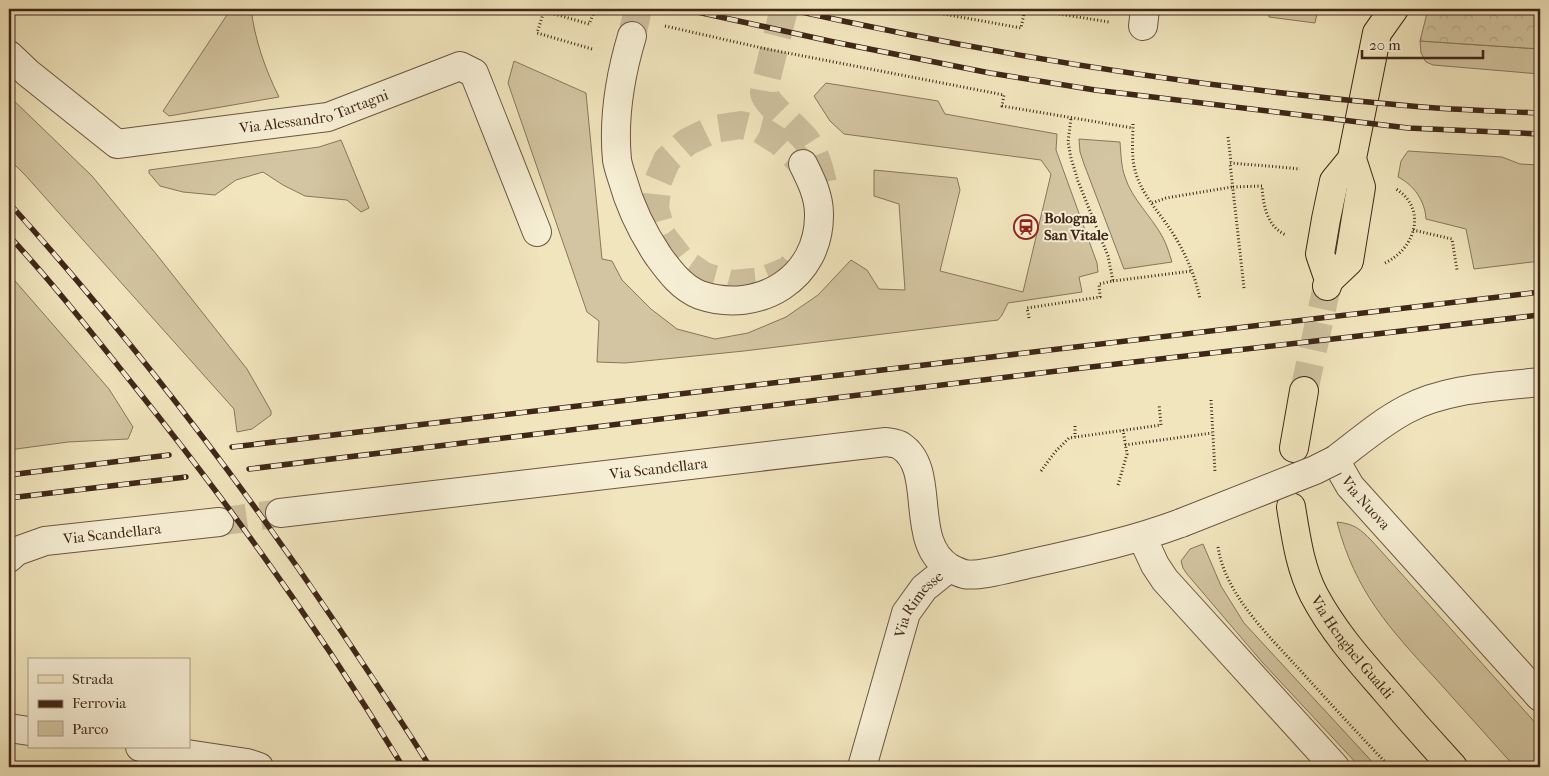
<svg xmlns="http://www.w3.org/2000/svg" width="1549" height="776" font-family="'IM FELL French Canon',serif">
<defs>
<pattern id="forest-crowns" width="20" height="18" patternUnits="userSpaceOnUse" patternTransform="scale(1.25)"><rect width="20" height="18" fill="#d3c5a1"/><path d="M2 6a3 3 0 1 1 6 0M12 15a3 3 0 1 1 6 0" fill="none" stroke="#b6a98a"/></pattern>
</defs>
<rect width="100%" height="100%" fill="#f1e5bd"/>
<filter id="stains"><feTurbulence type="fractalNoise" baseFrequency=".004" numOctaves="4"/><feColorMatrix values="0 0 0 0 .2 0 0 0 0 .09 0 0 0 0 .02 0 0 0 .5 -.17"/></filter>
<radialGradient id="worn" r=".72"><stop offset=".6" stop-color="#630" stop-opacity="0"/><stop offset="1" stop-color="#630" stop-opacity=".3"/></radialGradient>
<path fill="#d3c5a1" stroke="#89765c" d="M 231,9 L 251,9 C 255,40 265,69 279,97 L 169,116 L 163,111 Z
M 1268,9 L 1318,9 L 1315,23 L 1269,17 Z
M 1420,41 L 1540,49 L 1540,74 L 1433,65 L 1426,62 L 1421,53 Z
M 514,61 L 586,93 L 602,259 L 612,261 L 622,280 L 651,309 L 677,329 L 715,339 L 748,333 L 786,317 L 818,295 L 851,260 L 867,270 L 879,289 L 905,290 L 899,204 L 874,196 L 874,170 L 957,178 L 960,190 L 940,271 L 1023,292 L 1051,174 L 1041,160 L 844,134 L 830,121 L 814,96 L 826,83 L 938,101 L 945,114 L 1057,134 L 1056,150 L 1097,263 L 1098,272 L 1079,277 L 1082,292 L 1008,303 L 1002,315 L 998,320 L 744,351 L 625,363 L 597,362 L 599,321 L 587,312 L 508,83 Z
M 9,96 L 92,176 L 157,255 L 247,369 L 271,411 L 271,415 L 252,429 L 237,432 L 234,409 L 26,176 L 9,159 Z
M 1079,139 L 1120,142 C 1121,154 1121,166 1125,177 C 1132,199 1151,216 1162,236 C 1167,245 1169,253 1172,262 L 1124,269 L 1084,164 L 1080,152 Z
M 341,140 L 369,208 L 361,212 L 347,200 L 305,196 L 283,185 L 263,172 L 236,180 L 215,195 L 183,192 L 160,186 L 149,173 L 149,170 L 319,147 Z
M 1408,151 L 1502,157 L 1520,164 L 1540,165 L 1540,261 L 1474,269 L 1466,229 L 1426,219 C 1425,201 1414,185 1398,177 L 1401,161 Z
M 9,274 L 109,389 L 133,427 L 128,439 L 68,442 L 9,450 Z
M 1337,522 C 1355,524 1360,529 1372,541 L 1540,728 L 1540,767 L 1515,767 C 1489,738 1462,708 1436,679 C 1389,628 1355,591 1337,522 Z
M 1203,544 L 1221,586 L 1244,623 L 1377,767 L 1360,767 L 1262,662 L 1187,574 L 1183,568 L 1181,561 L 1190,549 Z"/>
<path fill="url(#forest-crowns)" stroke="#89765c" d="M 1428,9 L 1540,9 L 1540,49 L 1420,41 Z"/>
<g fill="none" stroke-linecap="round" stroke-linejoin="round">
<path stroke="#cdbf9c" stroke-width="28" stroke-dasharray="28 14" stroke-linecap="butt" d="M 784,9 L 765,85 C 765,88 764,91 764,93 C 765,102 798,130 806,140 C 817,155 821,174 825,192
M 632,36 L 638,9
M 793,265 L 789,270 L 762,281 L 733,284 L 704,276 L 681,260 L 663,237 L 655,208 L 658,181 L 667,160 L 687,142 L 714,129 L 741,125 L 761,130 L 780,142 L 803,164
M 219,522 L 280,513"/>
<path stroke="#cdbf9c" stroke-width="28" stroke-dasharray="28 14" stroke-linecap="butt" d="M 1304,391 L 1327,286"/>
<defs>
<g id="minor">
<path d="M 1143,26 L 1145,9"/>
<path d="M 632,36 C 620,76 613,118 617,160 C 618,166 620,172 622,178 C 630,207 642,232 659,257 C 670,272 682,288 700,295 C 759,315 820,278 819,214 C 819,196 811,180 803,164"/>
<path id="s1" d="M 9,55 L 28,73 L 117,144 L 328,117 L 460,66 L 474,73 L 537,232"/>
<path id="s2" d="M 1540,382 C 1496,387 1447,388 1407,409 C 1380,423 1359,442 1335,460 L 1350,486 L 1540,697"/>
<path id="s3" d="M 280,513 L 886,442 C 891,443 897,443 901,446 C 938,470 907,542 950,568 C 954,570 960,573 964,574 C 978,577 1010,568 1024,565 C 1077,553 1130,542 1181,523"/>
<path d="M 1142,537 L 1155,565 L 1165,580 L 1335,767"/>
<path id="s4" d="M 9,558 L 17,551 L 45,541 L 219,522"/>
<path d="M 9,728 L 29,731"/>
<path d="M 140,747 L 247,763 L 259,767"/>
<path id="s5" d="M 862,767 L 906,613 L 924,588 L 949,568"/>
</g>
<g id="major">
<path d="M 1329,280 L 1349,261 L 1361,187 L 1352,159 L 1353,153 L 1377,33 L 1394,9"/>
<path d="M 1327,286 L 1329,280 L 1320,254 L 1326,219 L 1334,181 L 1352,159"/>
<path d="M 1294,448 L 1304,391"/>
<path id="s6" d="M 1291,507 C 1296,537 1300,568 1314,595 C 1333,631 1359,660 1385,690 C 1407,716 1430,742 1453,767"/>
</g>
</defs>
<use href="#minor" stroke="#6c5641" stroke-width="30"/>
<use href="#major" stroke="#3f2718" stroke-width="30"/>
<path stroke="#3f2718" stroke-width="3" stroke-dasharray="1 2.5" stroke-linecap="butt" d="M 592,9 L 606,12
M 916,9 L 1021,28 L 1025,9
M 1028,9 L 1109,22
M 665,26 L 762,48 L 1004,95 L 1002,106 L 1133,128
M 592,49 L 537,33 L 544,11 L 589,24 L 595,10
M 1133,124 C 1133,139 1131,156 1135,170 C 1140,192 1158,211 1170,229 C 1184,250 1195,274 1200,299
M 1228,137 L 1231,162
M 1279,167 L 1300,169
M 1233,187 L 1262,186 C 1263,205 1267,227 1286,235
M 1152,203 L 1166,198 L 1232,187 L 1232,185
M 1413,230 L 1452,239 L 1457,270
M 1385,263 C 1415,249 1428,209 1396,189
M 1113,281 L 1192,271
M 1244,288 L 1230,163 L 1280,167
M 1029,318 L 1027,308 L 1100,297 L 1099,284 L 1113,281 L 1108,256 L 1078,181 L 1071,158 L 1068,142 L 1071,118
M 1211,400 L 1215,472
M 1075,426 L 1075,437
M 1125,445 L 1212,433
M 1041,471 L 1055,452 L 1069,438 L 1161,425 L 1159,404
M 1118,485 L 1127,454 L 1123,430
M 1218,547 C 1225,594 1268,635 1299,669 C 1329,702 1359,735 1390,767"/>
<use href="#minor" stroke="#f6eed4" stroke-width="28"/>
<use href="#major" stroke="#f1e5bd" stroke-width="28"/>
<defs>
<path id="rail" d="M 684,9 L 834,42 L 990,73 L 1095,90 L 1408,128 L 1540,134
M 788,9 C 993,55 1202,88 1411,106 C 1454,110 1497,111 1540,113
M 9,203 C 129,336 239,479 339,628 C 370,674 401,720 430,767
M 9,236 C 54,284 94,336 135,387 C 232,508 323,635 403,767
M 232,447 L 1540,292
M 249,469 L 1082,368 L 1540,315
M 9,475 L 169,455
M 9,498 L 186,477"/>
</defs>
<use href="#rail" stroke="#3f2718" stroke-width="5.5"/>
<use href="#rail" stroke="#f6eed4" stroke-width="4" stroke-dasharray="11" stroke-linecap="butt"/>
<defs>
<path id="minor-bridge" d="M 1181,523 L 1315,470 L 1335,460"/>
</defs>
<use href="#minor-bridge" stroke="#6c5641" stroke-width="30" stroke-linecap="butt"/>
<use href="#minor-bridge" stroke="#f6eed4" stroke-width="28"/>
</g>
<defs>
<symbol id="station-ring" viewBox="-11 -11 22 22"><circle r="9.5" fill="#f6eed4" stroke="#8f2418" stroke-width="1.5"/><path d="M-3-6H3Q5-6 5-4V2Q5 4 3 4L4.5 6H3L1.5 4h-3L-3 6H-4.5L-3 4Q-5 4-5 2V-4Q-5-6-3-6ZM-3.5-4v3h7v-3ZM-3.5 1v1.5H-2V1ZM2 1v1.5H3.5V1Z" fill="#8f2418"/></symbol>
</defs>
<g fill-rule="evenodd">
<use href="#station-ring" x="1012" y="213" width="28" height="28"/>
</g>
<g text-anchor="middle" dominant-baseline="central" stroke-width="4" stroke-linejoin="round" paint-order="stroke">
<g font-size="15" fill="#3f2718" stroke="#f6eed4">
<text stroke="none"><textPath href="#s1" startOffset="340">Via Alessandro Tartagni</textPath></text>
<text stroke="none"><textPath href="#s3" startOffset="381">Via Scandellara</textPath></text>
<text stroke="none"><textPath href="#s2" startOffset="278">Via Nuova</textPath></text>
<text stroke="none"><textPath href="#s4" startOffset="108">Via Scandellara</textPath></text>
<text stroke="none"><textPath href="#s5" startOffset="174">Via Rimesse</textPath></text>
<text stroke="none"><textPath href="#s6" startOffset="156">Via Henghel Gualdi</textPath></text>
</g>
<g font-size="15" font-weight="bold" fill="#3f2718" stroke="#f6eed4" text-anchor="start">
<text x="1044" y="218">Bologna<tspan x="1044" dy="17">San Vitale</tspan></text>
</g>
</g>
<rect width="1549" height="776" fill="none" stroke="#f1e5bd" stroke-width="30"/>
<rect x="10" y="10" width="1529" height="756" fill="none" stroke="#3f2718" stroke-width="2.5"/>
<rect x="15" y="15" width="1519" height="746" fill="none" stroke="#3f2718"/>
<rect x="28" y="658" width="162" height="90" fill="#f6eed4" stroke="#ad9e89"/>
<rect x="38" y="675" width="25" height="8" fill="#f1e5bd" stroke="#ad9e89"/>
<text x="72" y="684" font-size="15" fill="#3f2718">Strada</text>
<rect x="38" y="700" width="25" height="8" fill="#3f2718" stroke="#ad9e89"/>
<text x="72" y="708" font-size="15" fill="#3f2718">Ferrovia</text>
<rect x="38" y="721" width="25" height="15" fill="#d3c5a1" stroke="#ad9e89"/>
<text x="72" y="734" font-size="15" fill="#3f2718">Parco</text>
<path d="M1362 50v8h121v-8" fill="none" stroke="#3f2718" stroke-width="2.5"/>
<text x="1369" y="50" font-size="15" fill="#3f2718" stroke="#f6eed4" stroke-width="4" paint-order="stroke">20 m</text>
<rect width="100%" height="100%" filter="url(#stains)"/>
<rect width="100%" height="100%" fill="url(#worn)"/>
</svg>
